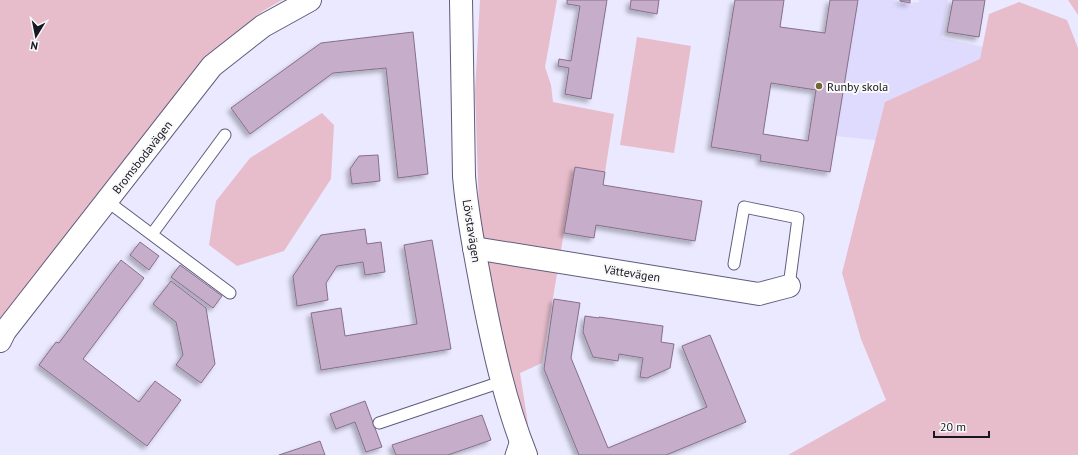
<svg xmlns="http://www.w3.org/2000/svg" width="1078" height="455" font-family="'PT Sans',sans-serif">
<defs>
<filter id="shadow"><feDropShadow dx="-3.5" dy="3.5" stdDeviation="2" flood-color="#0004"/></filter>
</defs>
<rect width="100%" height="100%" fill="#eae9ff"/>
<path fill="#dedbfe" d="M 858,0 L 892,0 L 910,3 L 919,2 L 919,0 L 948,0 L 942,38 L 993,49 L 912,144 L 836,136 Z"/>
<path fill="#e7bdcc" d="M 0,0 L 282,0 L 263,11 L 202,59 L 0,324 Z
M 480,0 L 557,0 L 545,67 L 551,85 L 553,102 L 614,114 L 605,172 L 575,167 L 542,363 L 520,373 L 528,424 L 527,426 L 512,383 L 502,343 L 479,209 L 475,92 Z
M 1068,0 L 1078,0 L 1078,15 Z
M 1019,2 L 1067,20 L 1078,48 L 1078,455 L 788,455 L 886,400 L 861,339 L 842,273 L 885,102 L 980,59 L 989,14 Z
M 637,37 L 691,46 L 674,153 L 620,145 Z
M 322,113 L 334,125 L 331,179 L 284,251 L 237,266 L 209,245 L 216,201 L 250,158 Z"/>
<path fill="#c6adc9" stroke="#876f8a" fill-rule="evenodd" filter="url(#shadow)" d="M 567,0 L 607,0 L 591,99 L 565,94 L 569,68 L 558,66 L 559,59 L 571,61 L 580,6 L 567,4 Z
M 631,0 L 659,0 L 657,14 L 630,9 Z
M 735,0 L 784,0 L 780,27 L 825,33 L 830,0 L 858,0 L 830,172 L 760,161 L 761,155 L 711,147 ZM 771,83 L 816,90 L 808,141 L 763,134 Z
M 900,0 L 910,0 L 910,3 L 900,1 Z
M 953,0 L 985,0 L 979,37 L 947,32 Z
M 413,32 L 428,174 L 398,178 L 386,68 L 333,73 L 250,134 L 231,108 L 321,43 Z
M 378,155 L 380,181 L 352,184 L 350,169 L 359,156 Z
M 575,167 L 605,172 L 603,185 L 702,201 L 695,241 L 596,225 L 594,238 L 564,233 Z
M 365,229 L 367,244 L 381,242 L 385,272 L 365,275 L 363,262 L 337,266 L 326,283 L 328,300 L 297,306 L 293,276 L 321,235 Z
M 432,240 L 451,349 L 321,370 L 311,313 L 341,308 L 345,336 L 417,324 L 404,245 Z
M 140,242 L 159,256 L 149,270 L 130,255 Z
M 121,260 L 144,278 L 83,359 L 139,402 L 155,381 L 181,400 L 147,446 L 39,365 L 56,342 L 59,343 Z
M 180,265 L 222,296 L 213,308 L 171,277 Z
M 171,281 L 206,308 L 215,364 L 201,383 L 176,365 L 183,355 L 176,322 L 153,304 Z
M 554,299 L 580,303 L 571,358 L 608,448 L 707,407 L 682,346 L 710,335 L 746,422 L 666,455 L 579,455 L 544,369 Z
M 585,316 L 599,318 L 599,317 L 663,326 L 661,342 L 674,344 L 670,368 L 647,378 L 640,377 L 643,358 L 619,354 L 618,361 L 593,357 L 583,332 Z
M 365,401 L 382,447 L 366,452 L 355,422 L 336,429 L 330,414 Z
M 482,415 L 491,440 L 448,455 L 396,455 L 392,445 Z
M 320,441 L 325,455 L 279,455 L 297,449 Z"/>
<g fill="none" stroke-linecap="round" stroke-linejoin="round">
<defs>
<path id="service" d="M 107,201 L 230,293
M 152,234 L 225,135
M 734,264 L 744,207 L 798,218 L 789,286
M 379,423 L 501,382
M 511,455 L 517,437"/>
<path id="minor" d="M 474,248 L 759,294 L 789,286
M 0,341 L 5,331 L 212,66 L 263,26 L 310,0"/>
<path id="tertiary" d="M 461,0 L 464,176 C 467,215 475,253 482,291 C 493,347 505,402 526,455"/>
</defs>
<use href="#service" stroke="#605d7c" stroke-width="13"/>
<use href="#minor" stroke="#605d7c" stroke-width="24"/>
<use href="#tertiary" stroke="#605d7c" stroke-width="24"/>
<use href="#service" stroke="#fff" stroke-width="11"/>
<use href="#minor" stroke="#fff" stroke-width="22"/>
<use href="#tertiary" stroke="#fff" stroke-width="22"/>
</g>
<circle fill="#726633" stroke="#f9f9f9" stroke-width="1.5" cx="819" cy="86" r="4"/>
<g text-anchor="middle" dominant-baseline="central" stroke-width="4" stroke-linejoin="round" paint-order="stroke">
<g font-size="12" fill="#171623" stroke="#f9f9f9" text-anchor="start">
<text x="827" y="86">Runby skola</text>
</g>
<g font-size="12" fill="#171623" stroke="#f9f9f9">
<text transform="translate(142 157) rotate(-52)">Bromsbodavägen</text>
<text transform="translate(472 231) rotate(81)">Lövstavägen</text>
<text transform="translate(632 273) rotate(9)">Vättevägen</text>
</g>
</g>
<g transform="translate(36 36) rotate(190)" stroke="#f9f9f9" stroke-width="3" paint-order="stroke">
<path d="M0-3L7 15L0 10L-7 15Z" fill="#171623"/>
<text y="-6" font-size="11" font-weight="bold" text-anchor="middle" fill="#171623">N</text>
</g>
<path d="M934 431v6h55v-6" fill="none" stroke="#171623" stroke-width="2"/>
<text x="940" y="431" font-size="12" fill="#171623" stroke="#f9f9f9" stroke-width="3" paint-order="stroke">20 m</text>
</svg>
